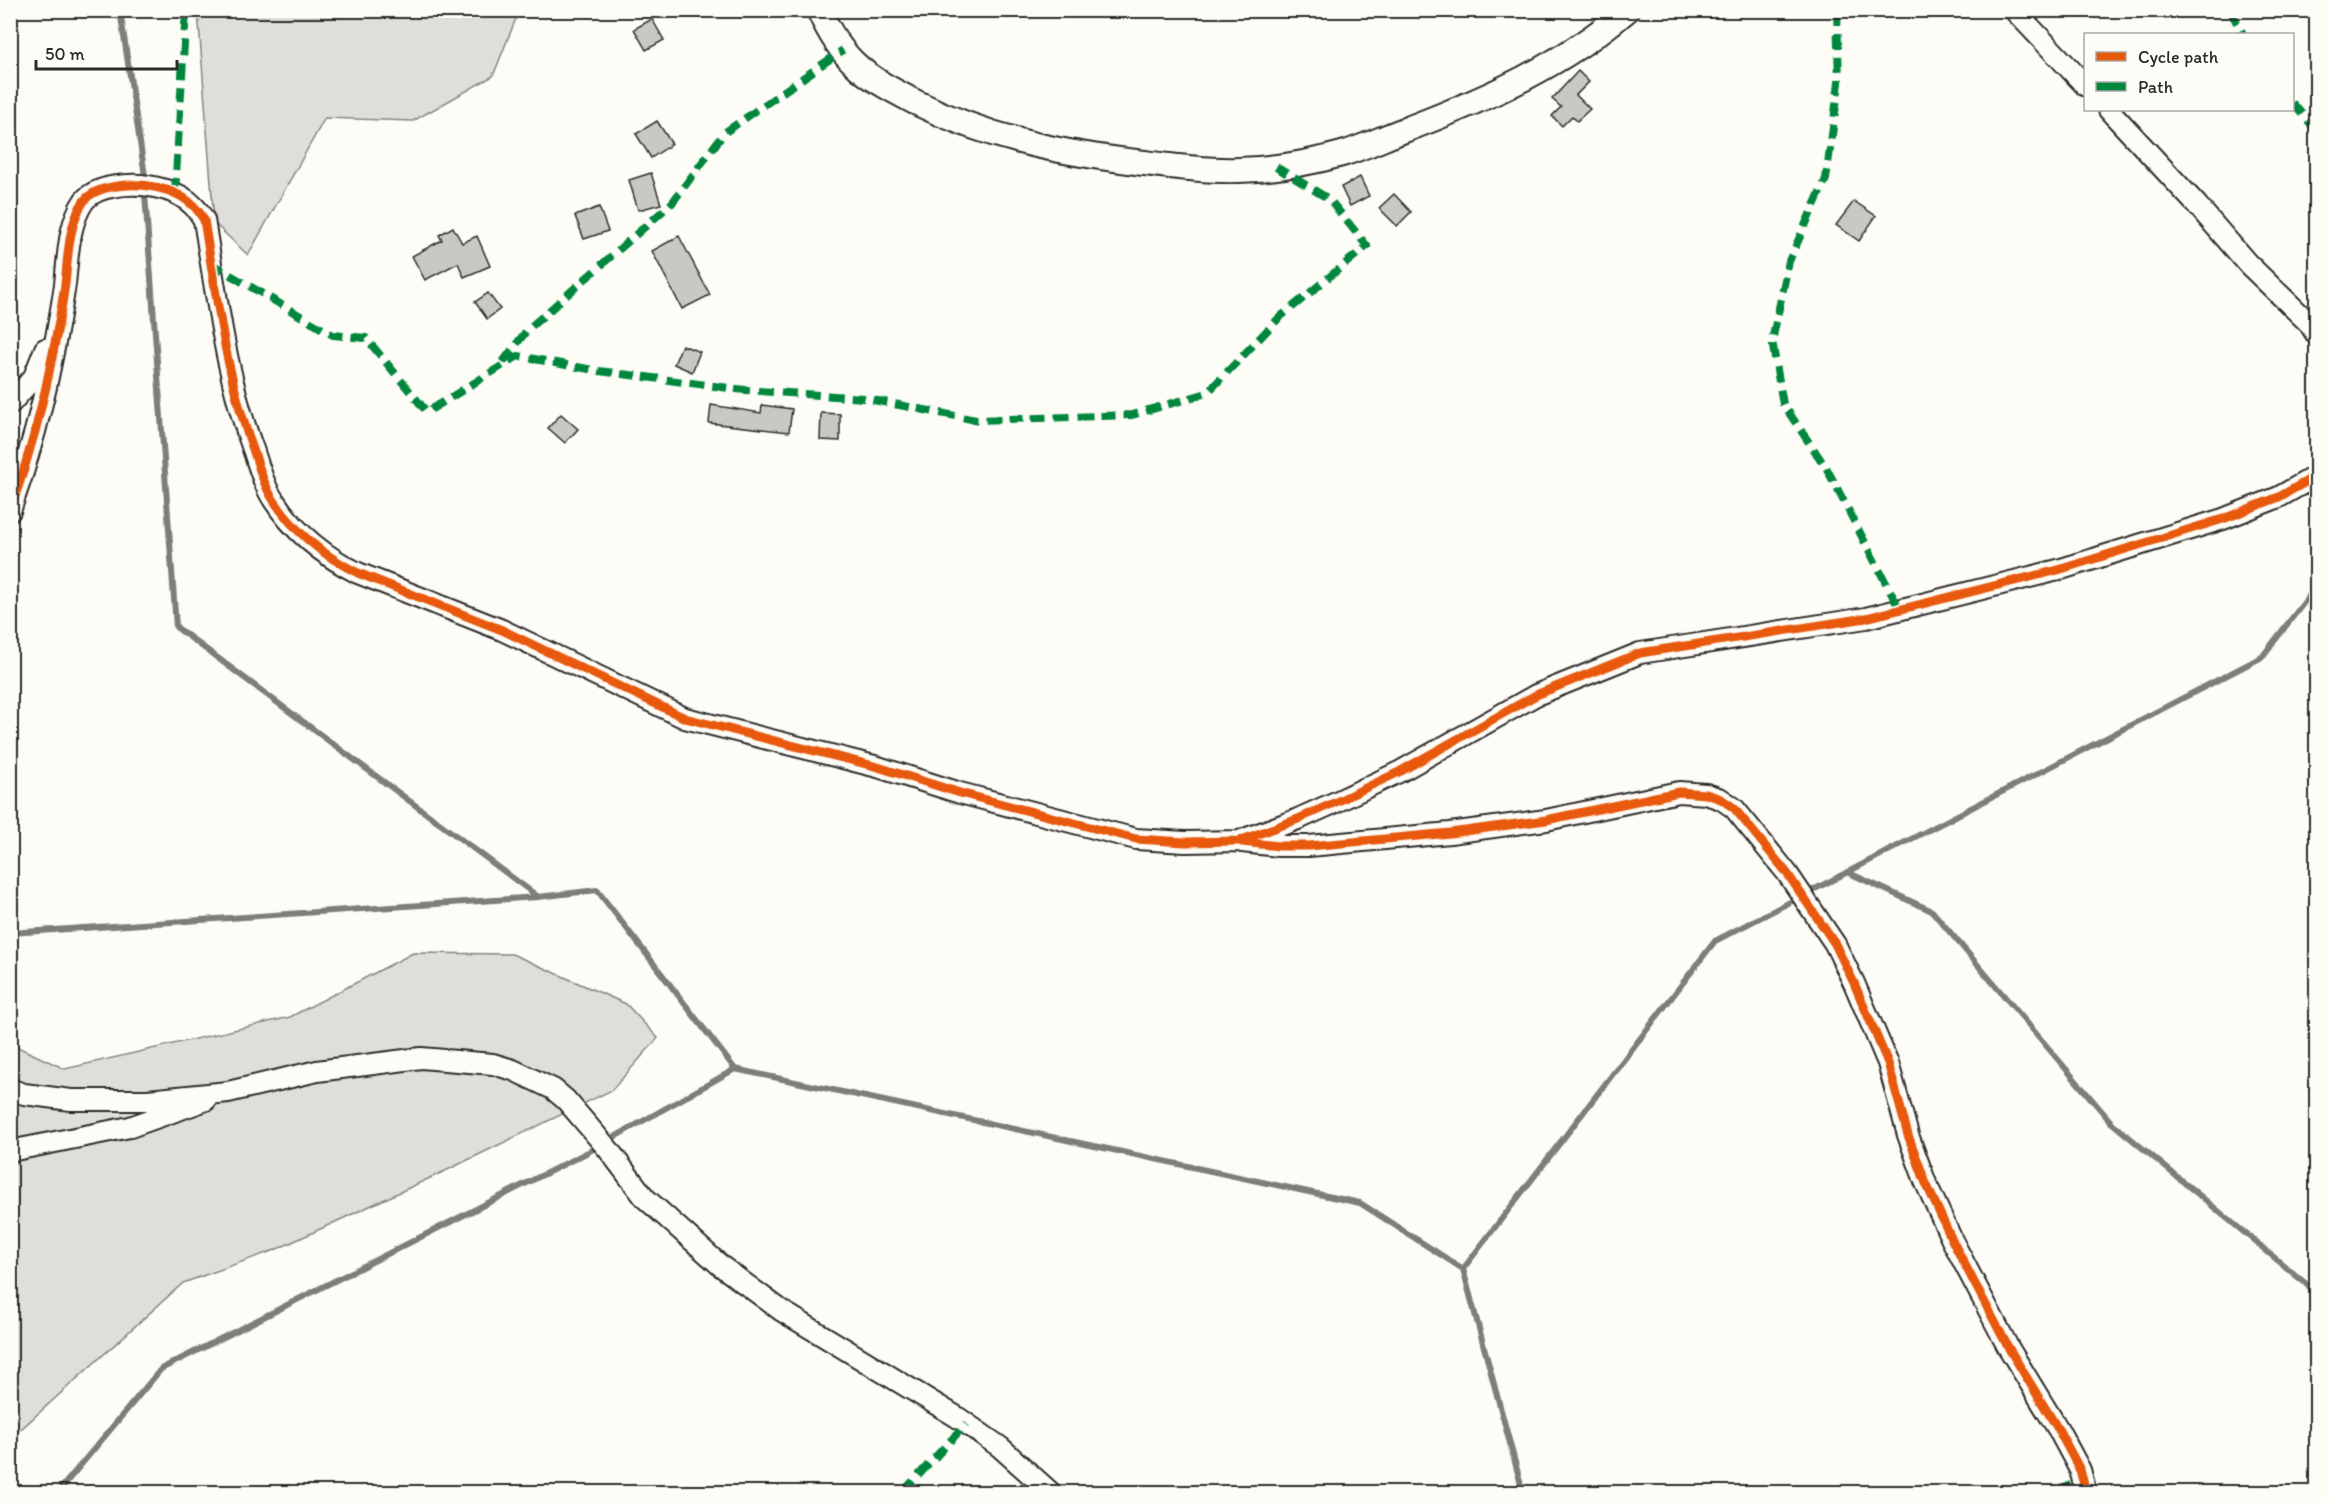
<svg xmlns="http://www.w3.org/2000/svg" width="2327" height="1503" font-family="Itim,sans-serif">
<rect width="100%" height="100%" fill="#fdfcf7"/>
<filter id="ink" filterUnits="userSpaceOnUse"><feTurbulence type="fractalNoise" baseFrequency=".0167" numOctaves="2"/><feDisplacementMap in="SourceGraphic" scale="12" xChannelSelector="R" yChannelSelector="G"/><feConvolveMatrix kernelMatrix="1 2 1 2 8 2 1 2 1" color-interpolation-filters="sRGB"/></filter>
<g filter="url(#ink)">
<path fill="#dfdeda" stroke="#858482" stroke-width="1.5" d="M 198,11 L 519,11 L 493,76 L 413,121 L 325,118 L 248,255 L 214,223 Z
M 413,953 L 512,954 L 626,1004 L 658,1038 L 612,1090 L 443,1172 L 275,1250 L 183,1283 L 11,1438 L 11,1044 L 65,1069 L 290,1017 Z"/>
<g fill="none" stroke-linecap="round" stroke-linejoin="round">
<path stroke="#7e7d7b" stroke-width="6" d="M 120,10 L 145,176
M 145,194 L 176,627 L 537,896
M 1847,872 L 1932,911 L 2111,1122 L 2316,1292
M 10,933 L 538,897 L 597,890 L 735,1069 L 1360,1203 L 1463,1269 L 1523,1492
M 1463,1269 L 1715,941 L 2262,657 L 2316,587
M 58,1492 L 161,1369 L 588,1152 L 735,1069"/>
</g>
<path fill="#c9c8c4" stroke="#2b2b2b" stroke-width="1.5" d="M 652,19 L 664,40 L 646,50 L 634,29 Z
M 1578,71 L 1589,82 L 1576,95 L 1590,109 L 1577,121 L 1572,116 L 1562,126 L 1552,116 L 1561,107 L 1552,99 Z
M 657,121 L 672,144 L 651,158 L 636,134 Z
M 651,173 L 661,204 L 638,210 L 629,180 Z
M 1360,177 L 1369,196 L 1350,206 L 1341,187 Z
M 1394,194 L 1411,212 L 1397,226 L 1379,208 Z
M 1854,201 L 1876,216 L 1859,241 L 1836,225 Z
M 599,207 L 608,231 L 584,239 L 575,216 Z
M 453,227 L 462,243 L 477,236 L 490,266 L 464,277 L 458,263 L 425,280 L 412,256 L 442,240 L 439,235 Z
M 679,236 L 710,295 L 682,309 L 652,251 Z
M 488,293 L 500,309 L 487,319 L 475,302 Z
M 682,345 L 700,352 L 692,372 L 674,364 Z
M 711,405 L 761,413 L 762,405 L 792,409 L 789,432 L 709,423 Z
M 821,413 L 840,414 L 840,441 L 820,440 Z
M 561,414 L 578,429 L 565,443 L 548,428 Z"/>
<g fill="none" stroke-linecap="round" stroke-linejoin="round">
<defs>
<path id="minor" d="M 2014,10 L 2086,86
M 2109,110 L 2197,205 L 2248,264 L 2309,323 L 2316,334
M 10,404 L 34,377 L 45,349
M 10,511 C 29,458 44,402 54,348 C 58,327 62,306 65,284 C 68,258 68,224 84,201 C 96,185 131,183 149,186 C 173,190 192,198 204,220 C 217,298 226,377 254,452 C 259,467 264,486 273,499 C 294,532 324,556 358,573 L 502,630 L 685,718 L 878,767 L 960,793 L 1136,839 L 1185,842 L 1239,841 L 1298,819 L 1336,802 L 1401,771 L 1536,695 L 1640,653 L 1866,618 L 2058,570 L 2223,519 L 2279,497 L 2316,476
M 1242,842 L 1279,846 L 1309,846 L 1450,833 L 1546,820 L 1679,792 L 1706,794 L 1721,799 L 1734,808 L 1787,873 L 1835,944 L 1854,983 L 1888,1063 L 1908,1135 L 1925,1181 L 1952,1240 L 2008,1347 L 2058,1429 L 2080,1470 L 2086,1492
M 10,1089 L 24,1094 L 71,1100 L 148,1100 L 228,1092 L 317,1071 L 421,1058 L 493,1064 L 513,1070 L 553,1089 L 566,1100 L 608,1149 L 645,1198 L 721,1266 L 782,1311 L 957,1417 L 1000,1447 L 1050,1492
M 10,1151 L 130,1127 L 206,1100"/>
<path id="major" d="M 819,10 C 828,30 838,48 854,63 C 870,79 894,91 915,102 C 988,138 1055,152 1136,162 C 1170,166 1205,171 1239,170 C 1273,169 1310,163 1342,154 C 1365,147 1387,136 1410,128 C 1488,98 1563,65 1627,10"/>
</defs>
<use href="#minor" stroke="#2b2b2b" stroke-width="24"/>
<use href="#major" stroke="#2b2b2b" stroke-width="28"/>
<use href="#minor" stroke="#fdfcf7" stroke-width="20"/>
<use href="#major" stroke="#fdfcf7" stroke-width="24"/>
<path stroke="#00873e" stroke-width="8" stroke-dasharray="15 8" stroke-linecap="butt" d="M 1837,10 L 1839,83 L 1826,179 L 1789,261 L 1772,341 L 1783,404 L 1827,469 L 1900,610
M 2230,10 L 2243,34
M 2292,103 L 2312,125 L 2316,137
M 175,193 L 186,10
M 210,263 L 333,335 L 366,338 L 427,412 L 518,356 L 599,371 L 745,390 L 863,398 L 976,420 L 1132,415 L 1207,393 L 1279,318 L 1367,246 L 1329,199 L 1276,167
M 503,362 L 527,330 L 672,203 L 724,133 L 843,50
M 903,1492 L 966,1424
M 2058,1492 L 2082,1479"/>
<defs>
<path id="cycleway" d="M 10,511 C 29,458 44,402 54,348 C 58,327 62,306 65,284 C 68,258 68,224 84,201 C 96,185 131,183 149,186 C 173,190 192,198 204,220 C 217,298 226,377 254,452 C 259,467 264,486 273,499 C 294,532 324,556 358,573 L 502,630 L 685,718 L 878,767 L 960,793 L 1136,839 L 1185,842 L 1239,841 L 1298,819 L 1336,802 L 1401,771 L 1536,695 L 1640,653 L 1866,618 L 2058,570 L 2223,519 L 2279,497 L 2316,476
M 1242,842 L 1279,846 L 1309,846 L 1450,833 L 1546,820 L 1679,792 L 1706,794 L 1721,799 L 1734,808 L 1787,873 L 1835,944 L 1854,983 L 1888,1063 L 1908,1135 L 1925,1181 L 1952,1240 L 2008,1347 L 2058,1429 L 2080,1470 L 2086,1492"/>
</defs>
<use href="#cycleway" stroke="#fdfcf7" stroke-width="13"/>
<use href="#cycleway" stroke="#e8590c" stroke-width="9"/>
</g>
</g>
<rect width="2327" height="1503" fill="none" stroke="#fdfcf7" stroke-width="36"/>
<rect x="18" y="18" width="2291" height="1467" fill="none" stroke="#2b2b2b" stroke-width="2" filter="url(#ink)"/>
<rect x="2084" y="33" width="210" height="78" fill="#fdfcf7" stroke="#a9a8a5" stroke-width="1.5"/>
<rect x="2096" y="52" width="30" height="9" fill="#e8590c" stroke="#a9a8a5" stroke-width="1.5"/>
<text x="2138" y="63" font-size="18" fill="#2b2b2b">Cycle path</text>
<rect x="2096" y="82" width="30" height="9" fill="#00873e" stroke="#a9a8a5" stroke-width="1.5"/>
<text x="2138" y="93" font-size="18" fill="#2b2b2b">Path</text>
<path d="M36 60v9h141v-9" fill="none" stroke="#2b2b2b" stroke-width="3"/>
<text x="45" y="60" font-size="18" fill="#2b2b2b" stroke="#fdfcf7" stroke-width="4.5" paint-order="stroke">50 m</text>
</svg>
